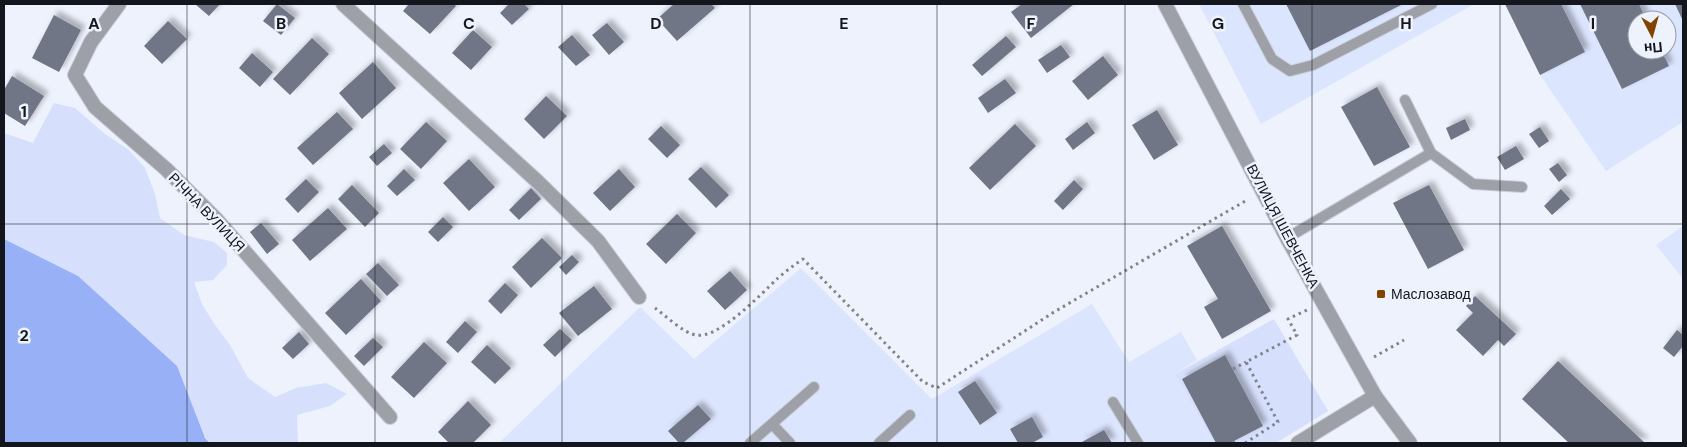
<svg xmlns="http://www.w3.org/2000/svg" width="1687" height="447" font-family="'DM Sans',sans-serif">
<defs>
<filter id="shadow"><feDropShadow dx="4.5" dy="-4.5" stdDeviation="2.5" flood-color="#0004"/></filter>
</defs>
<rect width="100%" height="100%" fill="#eef2fd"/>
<path fill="#dce5fe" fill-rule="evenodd" d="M 1199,4 L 1474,4 L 1261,124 Z
M 1505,4 L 1683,4 L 1683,122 L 1606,171 L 1540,75 ZM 1637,20 L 1667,20 L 1667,50 L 1637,50 Z
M 1683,226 L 1683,279 L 1656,245 Z
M 801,268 L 932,399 L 1092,304 L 1129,362 L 1181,332 L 1197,360 L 1175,374 L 1214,443 L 499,443 L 640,307 L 694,359 Z"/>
<path fill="#d6e0fc" d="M 54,103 L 75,108 L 105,134 L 129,150 L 145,168 L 155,194 L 160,218 L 184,235 L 214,242 L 227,253 L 227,265 L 213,280 L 194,282 L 202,304 L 215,325 L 230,345 L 248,378 L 275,397 L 296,388 L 326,383 L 347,394 L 330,406 L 297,415 L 298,443 L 210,443 L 78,276 L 4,239 L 4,133 L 33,143 Z
M 1274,319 L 1328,411 L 1276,443 L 1214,443 L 1175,374 Z"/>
<path fill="#98b1f6" d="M 4,239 L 78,276 L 177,366 L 205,438 L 210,443 L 4,443 Z"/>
<path fill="#707686" filter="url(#shadow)" d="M 195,4 L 220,4 L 209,16 Z
M 277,4 L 295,18 L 281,35 L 263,21 Z
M 409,4 L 454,4 L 456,6 L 430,34 L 403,11 Z
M 509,4 L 524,4 L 529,9 L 512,25 L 500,13 Z
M 674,4 L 711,4 L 715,8 L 677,41 L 657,19 Z
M 1022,4 L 1074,4 L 1031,38 L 1011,12 Z
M 1286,4 L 1403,4 L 1310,51 Z
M 1505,4 L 1561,4 L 1585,52 L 1540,75 Z
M 1580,4 L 1639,4 L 1646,20 L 1637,20 L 1637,50 L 1661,50 L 1669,66 L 1622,89 Z
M 1675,4 L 1683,4 L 1683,21 Z
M 54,15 L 81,30 L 59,72 L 32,58 Z
M 168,21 L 187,39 L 162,64 L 144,46 Z
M 607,23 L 624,42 L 609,55 L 592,35 Z
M 473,30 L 492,47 L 471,70 L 452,53 Z
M 572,35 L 590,55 L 576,66 L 558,47 Z
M 1006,36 L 1016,47 L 982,76 L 972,65 Z
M 312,38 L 329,54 L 290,95 L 273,79 Z
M 1061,45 L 1070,57 L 1047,73 L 1038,60 Z
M 252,53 L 273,72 L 260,87 L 239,68 Z
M 1103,56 L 1118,75 L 1088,100 L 1072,81 Z
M 373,62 L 396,88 L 362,119 L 339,93 Z
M 12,76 L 44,96 L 25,126 L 4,113 L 4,90 Z
M 1005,79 L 1016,93 L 988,113 L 978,98 Z
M 1377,87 L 1410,147 L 1374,166 L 1341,107 Z
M 546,96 L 567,116 L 544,139 L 524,119 Z
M 1157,110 L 1178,145 L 1154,160 L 1132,125 Z
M 337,112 L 353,129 L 313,165 L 297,148 Z
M 1465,119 L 1470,130 L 1451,140 L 1446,128 Z
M 426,122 L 447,141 L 421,169 L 400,149 Z
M 1087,122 L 1095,133 L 1073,150 L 1065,139 Z
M 1015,124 L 1036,146 L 990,190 L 969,168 Z
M 661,126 L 680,145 L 667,158 L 648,139 Z
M 1540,127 L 1549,141 L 1539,148 L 1529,134 Z
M 384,144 L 392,153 L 377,166 L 369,157 Z
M 1516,146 L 1524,159 L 1505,170 L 1497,157 Z
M 469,159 L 495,187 L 469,211 L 443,183 Z
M 1558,163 L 1567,175 L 1559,182 L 1549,169 Z
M 701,167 L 729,195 L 716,208 L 688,179 Z
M 404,169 L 415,180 L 397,196 L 387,186 Z
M 619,169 L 635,187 L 610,211 L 593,193 Z
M 306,179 L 319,192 L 298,213 L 285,199 Z
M 1074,180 L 1083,189 L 1063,210 L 1054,201 Z
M 352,185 L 379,213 L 365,227 L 338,199 Z
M 1429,185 L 1464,250 L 1428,269 L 1393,203 Z
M 531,188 L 541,199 L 519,220 L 509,210 Z
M 1561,189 L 1570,199 L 1552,215 L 1544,206 Z
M 328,208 L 347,229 L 310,261 L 292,240 Z
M 677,214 L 696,233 L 666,264 L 646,244 Z
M 443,217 L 453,227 L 438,242 L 428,232 Z
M 261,223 L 279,244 L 267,254 L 250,232 Z
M 1222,226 L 1271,311 L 1222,339 L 1204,307 L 1218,299 L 1187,246 Z
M 542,238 L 562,258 L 531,288 L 512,267 Z
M 572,255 L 579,262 L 566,275 L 559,267 Z
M 378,263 L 399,285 L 387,296 L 366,274 Z
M 730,271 L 747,290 L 725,310 L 707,291 Z
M 361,279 L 381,301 L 346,335 L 325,313 Z
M 505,283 L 518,295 L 501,314 L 488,301 Z
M 594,286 L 612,309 L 578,336 L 559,313 Z
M 1475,296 L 1516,334 L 1504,346 L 1498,340 L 1483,356 L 1456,330 L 1473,313 L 1466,306 Z
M 465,321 L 477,332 L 458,353 L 446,342 Z
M 560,329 L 572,340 L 555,357 L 543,345 Z
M 1677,330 L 1683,335 L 1683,346 L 1674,357 L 1663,348 Z
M 299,332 L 309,344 L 293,359 L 282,348 Z
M 373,338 L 383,347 L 364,366 L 354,356 Z
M 424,342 L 447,363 L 414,398 L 391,377 Z
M 487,345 L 511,368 L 495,384 L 471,362 Z
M 1225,355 L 1263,426 L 1230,443 L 1216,443 L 1182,379 Z
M 1558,361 L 1645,443 L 1569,443 L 1522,399 Z
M 975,381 L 997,413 L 980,425 L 958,392 Z
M 468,401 L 491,425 L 473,443 L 449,443 L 438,432 Z
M 698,405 L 711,419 L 683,443 L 679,443 L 668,431 Z
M 1032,417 L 1043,437 L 1032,443 L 1018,443 L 1010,429 Z
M 1104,430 L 1112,443 L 1080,443 Z"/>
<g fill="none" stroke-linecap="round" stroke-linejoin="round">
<defs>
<path id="service" d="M 1243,4 L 1272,59 L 1290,71 L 1313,65 L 1432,4
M 1431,153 L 1473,184 L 1522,187
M 1287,238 L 1431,153 L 1405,100
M 1113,402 L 1138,443
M 772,424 L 790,443
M 750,443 L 814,387
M 879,443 L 910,415"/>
<path id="minor" d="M 119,4 L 91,42 L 75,75 L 95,107 L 166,169 L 217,220 L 390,417
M 343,4 L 538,182 L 598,241 L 639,297
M 1298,443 L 1375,396"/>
<path id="tertiary" d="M 1165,4 L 1287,238 L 1375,396 L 1410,443"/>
</defs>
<use href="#service" stroke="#cbcfd9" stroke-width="12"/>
<use href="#minor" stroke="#cbcfd9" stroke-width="16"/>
<use href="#tertiary" stroke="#cbcfd9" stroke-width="16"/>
<path stroke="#81848d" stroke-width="3" stroke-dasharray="2.5 4" stroke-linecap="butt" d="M 655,308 C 665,315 683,333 696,335 C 718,340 762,293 778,278 C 786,271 794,265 803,259 L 923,382 L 937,388 L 1054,312 L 1247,200
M 1374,357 L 1404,340
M 1233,369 L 1246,362
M 1233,441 L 1234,443
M 1245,443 L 1278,422 L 1246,362 L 1297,335 L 1288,319 L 1307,310"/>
<use href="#service" stroke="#9ea0a8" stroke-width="10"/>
<use href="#minor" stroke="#9ea0a8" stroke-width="14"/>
<use href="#tertiary" stroke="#9ea0a8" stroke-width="14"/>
</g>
<path fill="none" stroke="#13161c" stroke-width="1" stroke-opacity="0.55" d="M 187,4 L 187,443M 375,4 L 375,443M 562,4 L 562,443M 750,4 L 750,443M 937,4 L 937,443M 1125,4 L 1125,443M 1312,4 L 1312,443M 1500,4 L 1500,443M 4,224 L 1683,224"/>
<rect fill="#814400" stroke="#eef2fd" stroke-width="2" x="1376" y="289" width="10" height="10" rx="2.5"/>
<g text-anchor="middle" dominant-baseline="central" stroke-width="5" stroke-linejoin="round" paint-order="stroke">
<g font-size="14" fill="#13161c" stroke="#eef2fd">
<text transform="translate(207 212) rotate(46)">РІЧНА ВУЛИЦЯ</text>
<text transform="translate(1283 226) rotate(62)">ВУЛИЦЯ ШЕВЧЕНКА</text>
</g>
<g font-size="14" fill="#13161c" stroke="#eef2fd" text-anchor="start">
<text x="1391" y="294">Маслозавод</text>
</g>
</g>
<g font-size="16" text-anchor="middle" font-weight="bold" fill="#13161c" stroke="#eef2fd" stroke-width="5" stroke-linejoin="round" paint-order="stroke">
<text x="94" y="29">A</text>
<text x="281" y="29">B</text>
<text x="469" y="29">C</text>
<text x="656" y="29">D</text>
<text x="844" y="29">E</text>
<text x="1031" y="29">F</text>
<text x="1218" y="29">G</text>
<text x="1406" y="29">H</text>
<text x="1593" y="29">I</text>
<text x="24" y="117">1</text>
<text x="24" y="341">2</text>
</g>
<rect width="1687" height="447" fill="none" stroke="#13161c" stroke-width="10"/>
<g transform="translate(1652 35) rotate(174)"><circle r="24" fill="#eef2fd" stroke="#969aa3"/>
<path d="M0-4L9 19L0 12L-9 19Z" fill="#814400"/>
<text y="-8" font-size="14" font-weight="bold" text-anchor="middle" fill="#13161c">Пн</text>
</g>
</svg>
